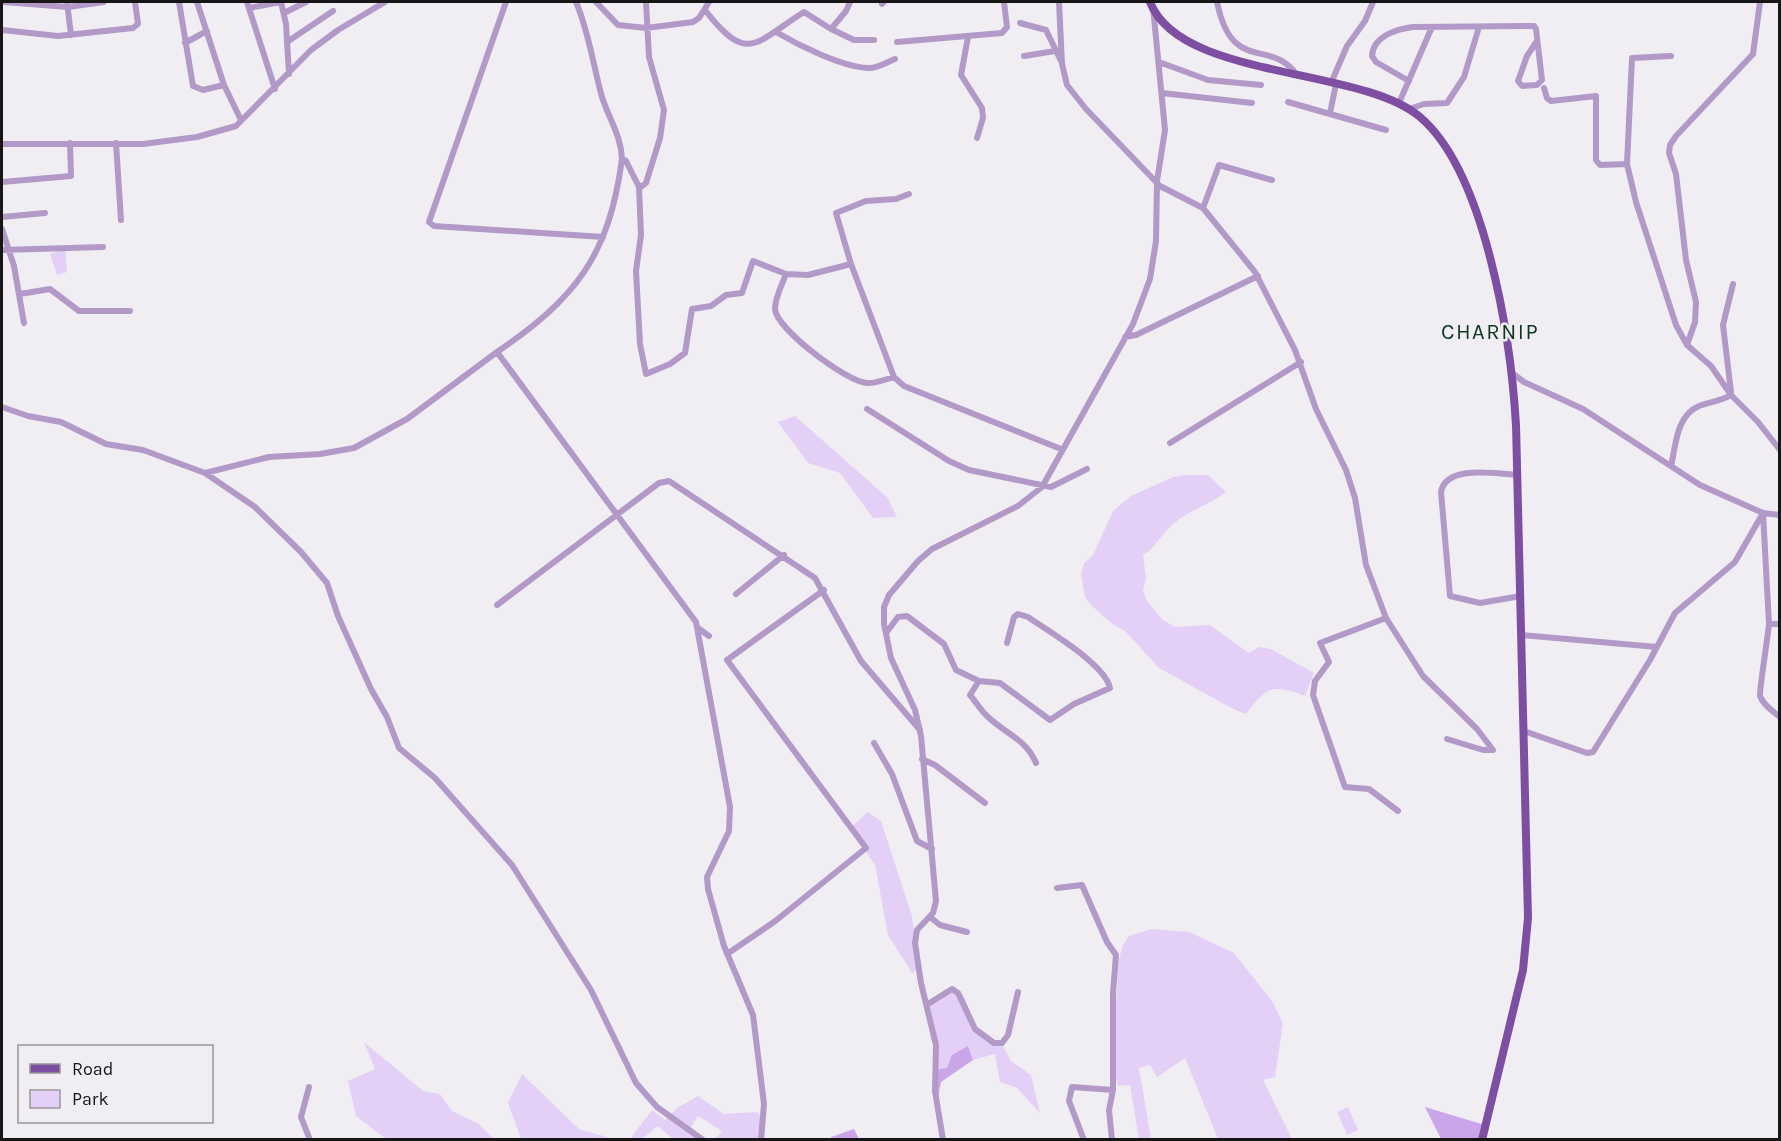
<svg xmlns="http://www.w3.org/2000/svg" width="1781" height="1141" font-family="Karla,sans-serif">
<rect width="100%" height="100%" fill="#f0eef3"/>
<path fill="#e4d0f6" d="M 65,249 L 67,272 L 57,275 L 50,254 Z
M 795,416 L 887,497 L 897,517 L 873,518 L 840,473 L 808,463 L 778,422 Z
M 1185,475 L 1208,475 L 1226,492 C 1209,505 1188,511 1173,524 C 1162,533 1154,550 1143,555 L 1146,578 L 1143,590 L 1147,601 L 1163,620 L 1175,627 L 1210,625 L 1249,653 L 1259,647 L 1271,649 L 1314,673 L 1305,696 C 1273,684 1267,686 1246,714 L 1235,710 L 1159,668 L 1125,631 L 1114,625 L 1093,607 L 1085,597 L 1081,575 L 1084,563 L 1093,555 L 1113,511 L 1131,496 L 1173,477 Z
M 868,812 L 881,821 L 912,916 L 920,967 L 912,973 L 888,935 L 875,865 L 850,828 Z
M 1151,929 L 1189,932 L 1234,953 L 1272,1001 L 1283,1023 L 1275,1077 L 1263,1080 L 1292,1139 L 1218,1139 L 1185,1058 L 1157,1077 L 1150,1065 L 1139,1068 L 1151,1139 L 1139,1139 L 1130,1085 L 1118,1086 L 1112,1061 L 1119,960 L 1122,947 L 1129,936 Z
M 944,991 L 960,991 C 976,1013 968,1035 1001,1042 L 1011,1061 L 1031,1075 L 1040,1113 L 1017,1088 L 1000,1082 L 995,1054 L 973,1060 L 968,1047 L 947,1068 L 934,1070 L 936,1058 L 928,1001 Z
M 364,1042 L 423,1091 L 440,1094 L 452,1111 L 479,1124 L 494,1139 L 386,1139 L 356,1116 L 348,1081 L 375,1069 Z
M 522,1074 L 579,1129 L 614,1139 L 521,1139 L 508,1103 Z
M 698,1096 L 724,1114 L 757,1112 L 766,1121 L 762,1130 L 763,1139 L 715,1139 L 722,1131 L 698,1116 L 688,1132 L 700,1139 L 673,1139 L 658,1126 L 642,1139 L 629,1140 L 652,1110 L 665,1120 L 677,1108 Z
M 1348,1107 L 1358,1130 L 1347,1135 L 1337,1112 Z"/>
<path fill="#caa6e9" d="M 968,1046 L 973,1060 L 941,1082 L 937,1103 L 934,1070 L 947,1068 L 952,1055 Z
M 1425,1107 L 1485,1125 L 1482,1139 L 1441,1139 Z
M 854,1129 L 859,1139 L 831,1139 L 831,1137 Z"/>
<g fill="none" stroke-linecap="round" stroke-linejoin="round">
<path stroke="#b299c8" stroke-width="6" d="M 4,2 L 68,7 L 104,2
M 67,2 L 71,35
M 179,2 L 193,86 L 203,90 L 224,85
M 197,2 L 224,85 L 241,120
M 247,2 L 275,89
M 281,2 L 286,24 L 289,74
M 506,2 L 429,222 L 434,226 L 603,237
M 576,2 C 589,32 593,65 602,97 C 609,119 621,135 622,159
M 596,2 L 618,25 L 646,28 L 693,22 L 699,18 L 709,2
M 1059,2 L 1062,64 L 1067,85 L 1086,109 L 1160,186 L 1203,208 L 1255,272 L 1295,350 L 1316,409 L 1346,470 L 1355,498 L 1366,565 L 1386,618 L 1423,676 L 1477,729 L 1493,750 L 1483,750 L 1447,739
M 1217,2 C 1232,75 1270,37 1297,75
M 1760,2 L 1753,54 L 1676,136 L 1670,145 L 1669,153 L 1676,174 L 1686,260 L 1696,302 L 1695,322 L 1687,345 L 1711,366 L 1731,395 L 1758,422 L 1780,450
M 882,4 L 884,2
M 249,8 L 281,2
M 705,10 C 748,66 756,42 804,12 L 831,29 L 846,11 L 850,2
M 284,13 L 306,2
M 1020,23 L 1046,30 L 1061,61
M 831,29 L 854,40 L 874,40
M 2,30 L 58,36 L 133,28 L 138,24 L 135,2
M 776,32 C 798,45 842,67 868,68 C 877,69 887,62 895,59
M 968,37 L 961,75 L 982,108 L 983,118 L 977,138
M 287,42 L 333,11
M 897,42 L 1002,33 L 1007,27 L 1004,2
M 185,43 L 207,31
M 1024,56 L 1055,51
M 1671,56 L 1632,58 L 1627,164 L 1636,202 L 1676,325 L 1687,345
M 1159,62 L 1208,80 L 1261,85
M 1409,81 L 1376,62 L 1372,56 C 1373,36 1397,29 1413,27 L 1534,26 L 1536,29 L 1542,80 L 1537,85 L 1522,86 L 1518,81 L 1527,56 L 1537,41
M 1331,83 L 1347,46 L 1365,21 L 1373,2
M 1544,88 L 1547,98 L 1551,101 L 1596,96 L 1596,160 L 1600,165 L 1627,164
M 1162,93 L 1252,103
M 1288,102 L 1386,130
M 1399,103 L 1432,27
M 1409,109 L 1424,104 L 1447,103 L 1464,77 L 1479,27
M 1330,113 L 1336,84
M 116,143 L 121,220
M 2,144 L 143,144 L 197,137 L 236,126 L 311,50 L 338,30 L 385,2
M 2,182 L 71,176 L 70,143
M 639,186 L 641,235 L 636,271 L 640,344 L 646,374 L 670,364 L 685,353 L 692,309 L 711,306 L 726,295 L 742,293 L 753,261 L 786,274 L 808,275 L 851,264
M 909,194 L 896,199 L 866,201 L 836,213 L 851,264 L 894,377 L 904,386 L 1061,449
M 1203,208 L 1219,165 L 1272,180
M 2,217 L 45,213
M 2,229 L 14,266 L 24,323
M 2,250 L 103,247
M 786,274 C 782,285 775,297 775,309 C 776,329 847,382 867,383 C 875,384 886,379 894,377
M 20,294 L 50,289 L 79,311 L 130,311
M 1125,337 L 1136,335 L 1258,276
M 497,352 C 576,298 609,256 622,159 L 626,161 L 638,185 L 641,187 L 646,183 L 660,138 L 664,110 L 649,57 L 646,2
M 1512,373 L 1524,382 L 1583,409 L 1700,485 L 1763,513 L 1780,515
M 1731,392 L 1723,325 L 1733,284
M 2,407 L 28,416 L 61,422 L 106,444 L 143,450 L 205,473 L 255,507 L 301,552 L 327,583 L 338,616 L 371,689 L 387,717 L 399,748 L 435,778 L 512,865 L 591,990 L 636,1083 L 657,1107 L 703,1140
M 867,409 L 949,461 L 969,470 L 1051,487 L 1087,469
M 1170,443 L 1301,362
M 1671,466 C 1676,445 1676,416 1699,406 C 1710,402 1721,401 1731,395
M 205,473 L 269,457 L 320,454 L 354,448 L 407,419 L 497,352 L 696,622 L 730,807 L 729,831 L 707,877 L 708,889 L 724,946 L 753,1015 L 764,1104 L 761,1140
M 1518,475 C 1497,474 1446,464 1441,492 L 1450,596 L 1480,603 L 1521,596
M 1763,513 L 1769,624 L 1780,624
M 736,594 L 784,555
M 497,605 L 659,483 L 669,481 L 815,578 L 861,661 L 920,730
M 1386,618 L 1320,643 L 1329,662 L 1315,681 L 1313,695 L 1345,787 L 1369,789 L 1398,811
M 1769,624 C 1768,636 1759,692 1760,696 C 1763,705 1773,711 1780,717
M 698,628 L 709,636
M 886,633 L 898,617 L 907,616 L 944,644 L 956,670 L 979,681 L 1000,683 L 1050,720 L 1074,704 L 1110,688 C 1105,664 1048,631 1028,617 L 1018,614 L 1014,617 L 1007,643
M 1522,635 L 1657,647
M 979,681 L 970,695 C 976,702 981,711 988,717 C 1006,734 1026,739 1036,763
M 1524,731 L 1587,753 L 1593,752 L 1650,660 L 1675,613 L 1735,562 L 1763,513
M 874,743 L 892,774 L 917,841 L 932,849
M 922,759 L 935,765 L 985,803
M 1057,888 L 1082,885 L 1107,942 L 1116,955 L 1113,993 L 1113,1090 L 1109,1110 L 1112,1140
M 930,917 L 940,925 L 967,932
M 727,954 L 774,922 L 866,848 L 727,660 L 824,590
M 928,1004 L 952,989 L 958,993 L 975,1029 L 994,1043 L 1002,1043 L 1008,1035 L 1018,992
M 309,1087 L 301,1117 L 310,1140
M 943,1140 L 935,1091 L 936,1045 L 921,983 L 915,943 L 917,930 L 933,913 L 936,901 L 921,736 L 915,710 L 891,658 L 884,624 L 884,607 L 889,595 L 918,561 L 932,549 L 1018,506 L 1042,487 L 1133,324 L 1150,279 L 1156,241 L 1157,181 L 1165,130 L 1153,7
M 1084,1140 L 1069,1101 L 1072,1087 L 1113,1090"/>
<path stroke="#7d4ea2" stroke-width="8" d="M 1150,2 C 1180,80 1360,66 1420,117 C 1486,173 1511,341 1516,425 L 1528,918 L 1523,970 L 1482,1140"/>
</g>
<g text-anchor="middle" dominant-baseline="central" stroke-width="5" stroke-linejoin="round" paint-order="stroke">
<g font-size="22" letter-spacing="1.5" fill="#0b3622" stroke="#f0eef3">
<text x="1490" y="332">CHARNIP</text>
</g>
</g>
<rect width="1781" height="1141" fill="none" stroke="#161617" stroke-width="6"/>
<rect x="18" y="1045" width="195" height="78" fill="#f0eef3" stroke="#99989b" stroke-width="1.5"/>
<rect x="30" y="1064" width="30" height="9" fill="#7d4ea2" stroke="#99989b" stroke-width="1.5"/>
<text x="72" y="1075" font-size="18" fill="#161617">Road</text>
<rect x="30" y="1090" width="30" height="18" fill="#e4d0f6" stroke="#99989b" stroke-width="1.5"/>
<text x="72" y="1105" font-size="18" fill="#161617">Park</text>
</svg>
